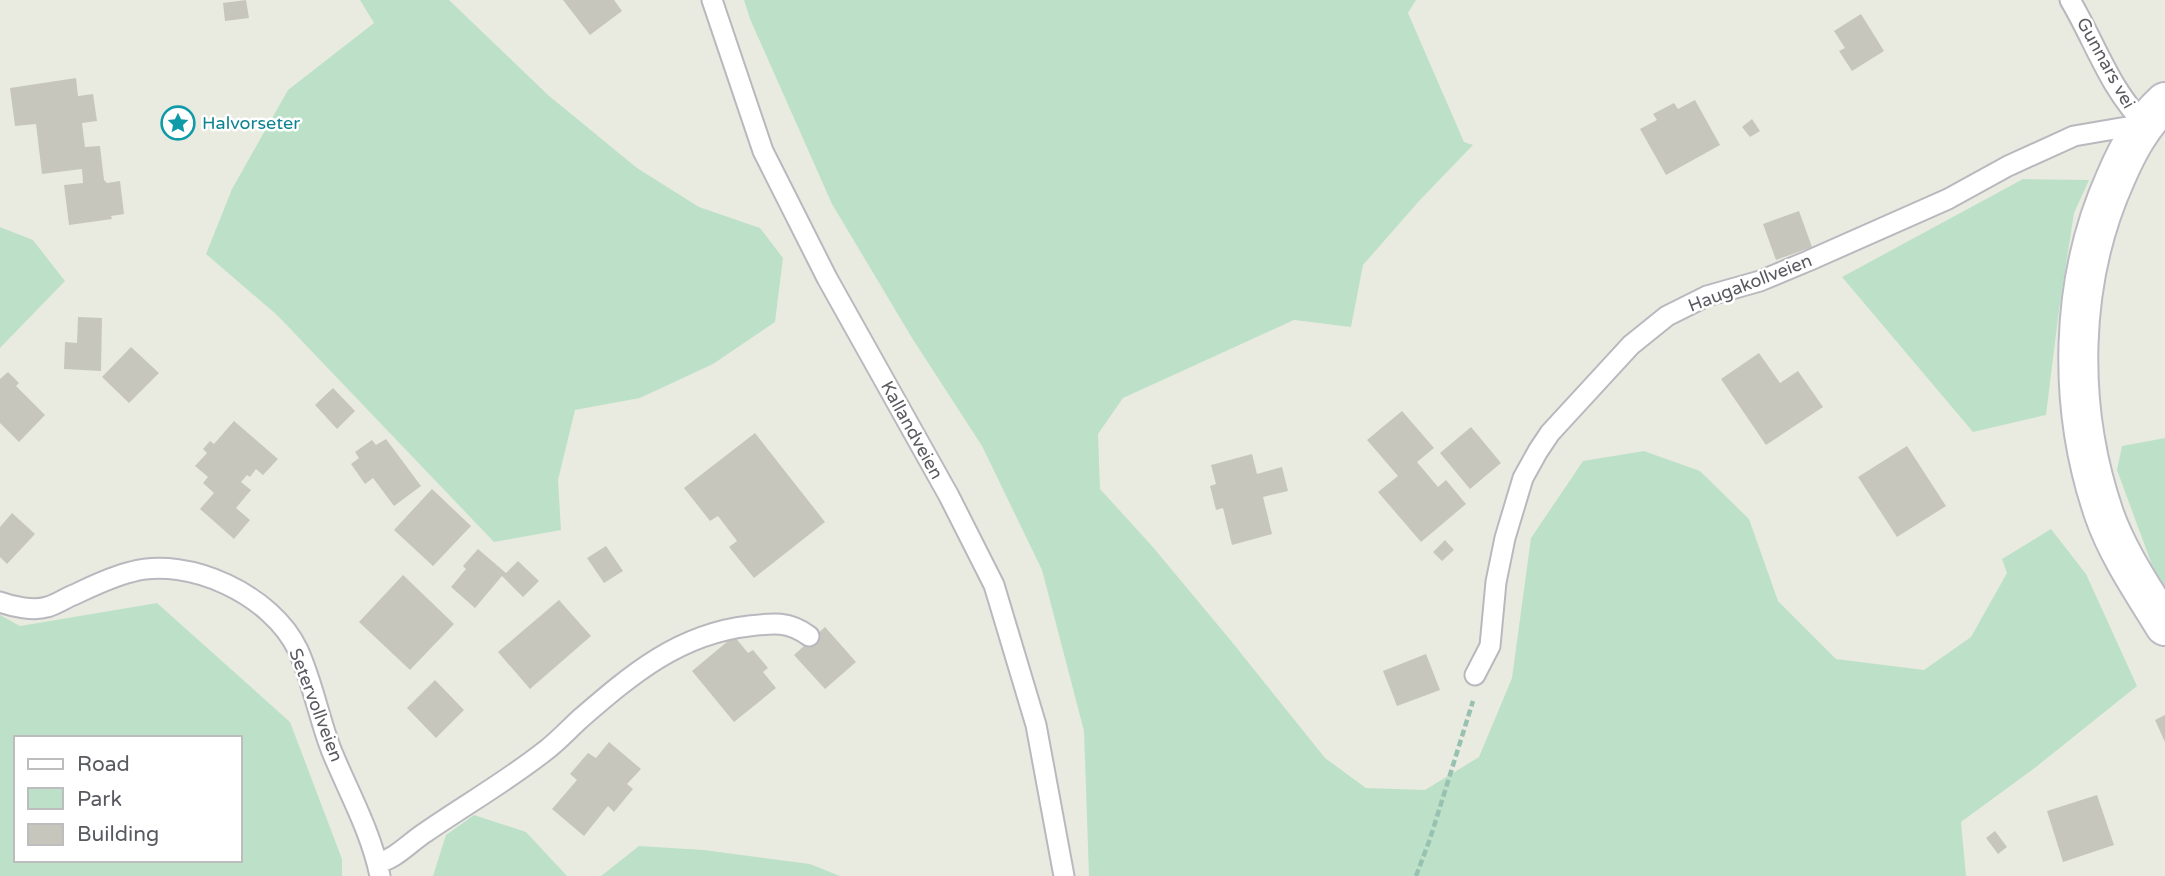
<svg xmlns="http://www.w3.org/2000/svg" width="2165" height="876" font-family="'Varela Round',sans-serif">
<rect width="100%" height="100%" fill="#eaebe0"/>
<path fill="#bde1c8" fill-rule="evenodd" d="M 360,0 L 449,0 L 548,95 L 637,168 L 699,207 L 760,228 L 783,258 L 775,322 L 713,364 L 640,398 L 575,410 L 558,480 L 561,530 L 494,542 L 277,315 L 206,254 L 232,189 L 288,90 L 374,23 Z
M 744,0 L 1416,0 L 1408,13 L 1464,142 L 1473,145 L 1420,200 L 1363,265 L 1351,327 L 1294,320 L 1123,398 L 1098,434 L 1100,489 L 1152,546 L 1232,642 L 1325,758 L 1366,788 L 1425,790 L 1479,757 L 1512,678 L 1531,538 L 1583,461 L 1644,451 L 1700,471 L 1749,519 L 1778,601 L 1836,659 L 1924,670 L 1971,637 L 2007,573 L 2002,559 L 2051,529 L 2086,574 L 2137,686 L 2036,767 L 1961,822 L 1966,876 L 1089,876 L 1084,731 L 1042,570 L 982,446 L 912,338 L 832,204 L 750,19 Z
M 2023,179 L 2089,180 L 2074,213 L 2059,310 L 2046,415 L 1973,432 L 1842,277 Z
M 0,227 L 33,240 L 65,281 L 0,348 Z
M 2165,438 L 2165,588 L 2152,565 L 2117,470 L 2122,446 Z
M 157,603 L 290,722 L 342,859 L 342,876 L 0,876 L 0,615 L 20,626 ZM 16,738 L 240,738 L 240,860 L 16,860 Z
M 474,815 L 526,832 L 567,876 L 433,876 L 446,835 Z
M 639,846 L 704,850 L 810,864 L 840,876 L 601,876 Z"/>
<path fill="#c6c6bc" d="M 246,0 L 249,18 L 225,21 L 223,3 Z
M 563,0 L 614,0 L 622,11 L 590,35 Z
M 1861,14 L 1884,51 L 1852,71 L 1839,51 L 1845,48 L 1834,31 Z
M 76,78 L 78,96 L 93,94 L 97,121 L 82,123 L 85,147 L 100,146 L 104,180 L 107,183 L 120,181 L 124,214 L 111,216 L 112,219 L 69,225 L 64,185 L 83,183 L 82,169 L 42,174 L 36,124 L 15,126 L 10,88 Z
M 1695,100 L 1720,145 L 1666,175 L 1640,129 L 1657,120 L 1653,114 L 1674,103 L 1678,109 Z
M 1752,119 L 1760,131 L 1750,137 L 1742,127 Z
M 1799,211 L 1812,247 L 1776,260 L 1763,224 Z
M 78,317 L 102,318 L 101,371 L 64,369 L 65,342 L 77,343 Z
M 131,347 L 159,373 L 129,403 L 102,377 Z
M 1759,353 L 1780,383 L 1798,371 L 1823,407 L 1766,445 L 1721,379 Z
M 8,372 L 19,383 L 16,386 L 45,415 L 19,442 L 0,423 L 0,379 Z
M 333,388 L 355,411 L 337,429 L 315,405 Z
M 1402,411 L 1434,448 L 1417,462 L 1438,487 L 1446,480 L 1466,504 L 1421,542 L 1378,492 L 1398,476 L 1367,440 Z
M 234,421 L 278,459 L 263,475 L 256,469 L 250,477 L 247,475 L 241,482 L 251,490 L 236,508 L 250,520 L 234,539 L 200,509 L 214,493 L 203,483 L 208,477 L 195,466 L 207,453 L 203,449 L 210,441 L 214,444 Z
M 1471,427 L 1501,463 L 1470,489 L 1440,453 Z
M 755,433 L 825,522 L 754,578 L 729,547 L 737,541 L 718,516 L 710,521 L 684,488 Z
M 386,439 L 421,486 L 394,506 L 373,478 L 365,484 L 351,464 L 359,458 L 355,452 L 372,440 L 376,445 Z
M 1907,446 L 1946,506 L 1897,537 L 1858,477 Z
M 1252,454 L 1257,474 L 1282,467 L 1288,491 L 1263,497 L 1272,534 L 1232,545 L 1223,508 L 1216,510 L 1210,486 L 1216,484 L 1211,465 Z
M 432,489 L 471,526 L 433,566 L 394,530 Z
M 12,513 L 35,534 L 7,564 L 0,557 L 0,527 Z
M 1445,540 L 1454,550 L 1442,561 L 1433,552 Z
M 606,546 L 623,571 L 604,583 L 587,558 Z
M 478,549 L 506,573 L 518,561 L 539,581 L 523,597 L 502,576 L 475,608 L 451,587 L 466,569 L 463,566 Z
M 403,575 L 454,624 L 410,670 L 359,622 Z
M 559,600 L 591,636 L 530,689 L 498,652 Z
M 825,627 L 856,662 L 825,689 L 794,655 Z
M 734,636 L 748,653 L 753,650 L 768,668 L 763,672 L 776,688 L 734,722 L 692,671 Z
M 1426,654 L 1440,690 L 1397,706 L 1383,671 Z
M 435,680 L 464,710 L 436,738 L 407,708 Z
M 2165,715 L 2165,742 L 2155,720 Z
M 609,742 L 641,769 L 627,784 L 633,789 L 614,812 L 608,806 L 584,836 L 552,809 L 577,780 L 570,774 L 588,753 L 596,758 Z
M 2097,795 L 2114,845 L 2063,862 L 2047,811 Z
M 1995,831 L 2007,847 L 1998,854 L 1986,838 Z"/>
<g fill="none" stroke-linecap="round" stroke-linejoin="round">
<defs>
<path id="lane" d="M 712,0 L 763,151 L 827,278 L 949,496 L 994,585 L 1036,725 L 1064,876
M 2070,0 C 2095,42 2110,90 2145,124
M 0,602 C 13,607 34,611 47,607 C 55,605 64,599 71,596 C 91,587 110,577 131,572 C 189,556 272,595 298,650 C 313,683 319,719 332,752 C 349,793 371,832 380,876
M 1475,675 L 1490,646 L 1496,582 L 1505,538 L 1523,478 L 1538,451 L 1550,433 L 1631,345 L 1667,316 L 1707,296 L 1760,281 L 1808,261 L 1948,199 L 2008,166 L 2074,136 L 2144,124
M 377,863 C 396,859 410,842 426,832 C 465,805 507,781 545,751 C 557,742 568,730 580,719 C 632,674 679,634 749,626 C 773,623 789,621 809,636"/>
<path id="secondary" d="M 2165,102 C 2142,123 2128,149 2116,177 C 2069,281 2067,406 2104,514 C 2118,554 2143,590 2165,626"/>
</defs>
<use href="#lane" stroke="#b8b8be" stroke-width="23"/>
<use href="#secondary" stroke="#bbbbc3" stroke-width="42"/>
<path stroke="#97c1b0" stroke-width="4.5" stroke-dasharray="7 3.5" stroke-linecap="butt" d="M 1416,876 L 1430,839 L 1473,701"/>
<use href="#lane" stroke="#fff" stroke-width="19"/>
<use href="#secondary" stroke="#fff" stroke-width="38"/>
</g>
<defs>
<symbol id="sight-ring" viewBox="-11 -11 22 22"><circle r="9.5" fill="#fff" stroke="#0f9aa8" stroke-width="1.5"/><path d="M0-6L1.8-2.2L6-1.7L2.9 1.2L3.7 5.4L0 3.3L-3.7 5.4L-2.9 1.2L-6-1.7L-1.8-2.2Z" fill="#0f9aa8"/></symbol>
</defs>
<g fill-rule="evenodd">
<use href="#sight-ring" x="159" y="104" width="38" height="38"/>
</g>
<g text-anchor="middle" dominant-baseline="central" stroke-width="5" stroke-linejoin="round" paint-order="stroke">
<g font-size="18" fill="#595a60" stroke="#fff">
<text transform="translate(2106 63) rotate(61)">Gunnars vei</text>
<text transform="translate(1750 283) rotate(-21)">Haugakollveien</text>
<text transform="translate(912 430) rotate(61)">Kallandveien</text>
<text transform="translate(316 705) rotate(69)">Setervollveien</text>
</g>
<g font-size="18" fill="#0d838f" stroke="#fff" text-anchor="start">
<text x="202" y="123">Halvorseter</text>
</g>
</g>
<rect x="14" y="736" width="228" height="126" fill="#ffffff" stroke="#bdbdbf" stroke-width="2"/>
<rect x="28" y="759" width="35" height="10" fill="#ffffff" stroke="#bdbdbf" stroke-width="2"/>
<text x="77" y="771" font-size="21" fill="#595a60">Road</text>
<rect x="28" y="788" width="35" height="21" fill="#bde1c8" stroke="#bdbdbf" stroke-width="2"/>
<text x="77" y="806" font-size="21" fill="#595a60">Park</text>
<rect x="28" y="824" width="35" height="21" fill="#c6c6bc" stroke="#bdbdbf" stroke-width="2"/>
<text x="77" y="841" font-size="21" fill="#595a60">Building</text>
</svg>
